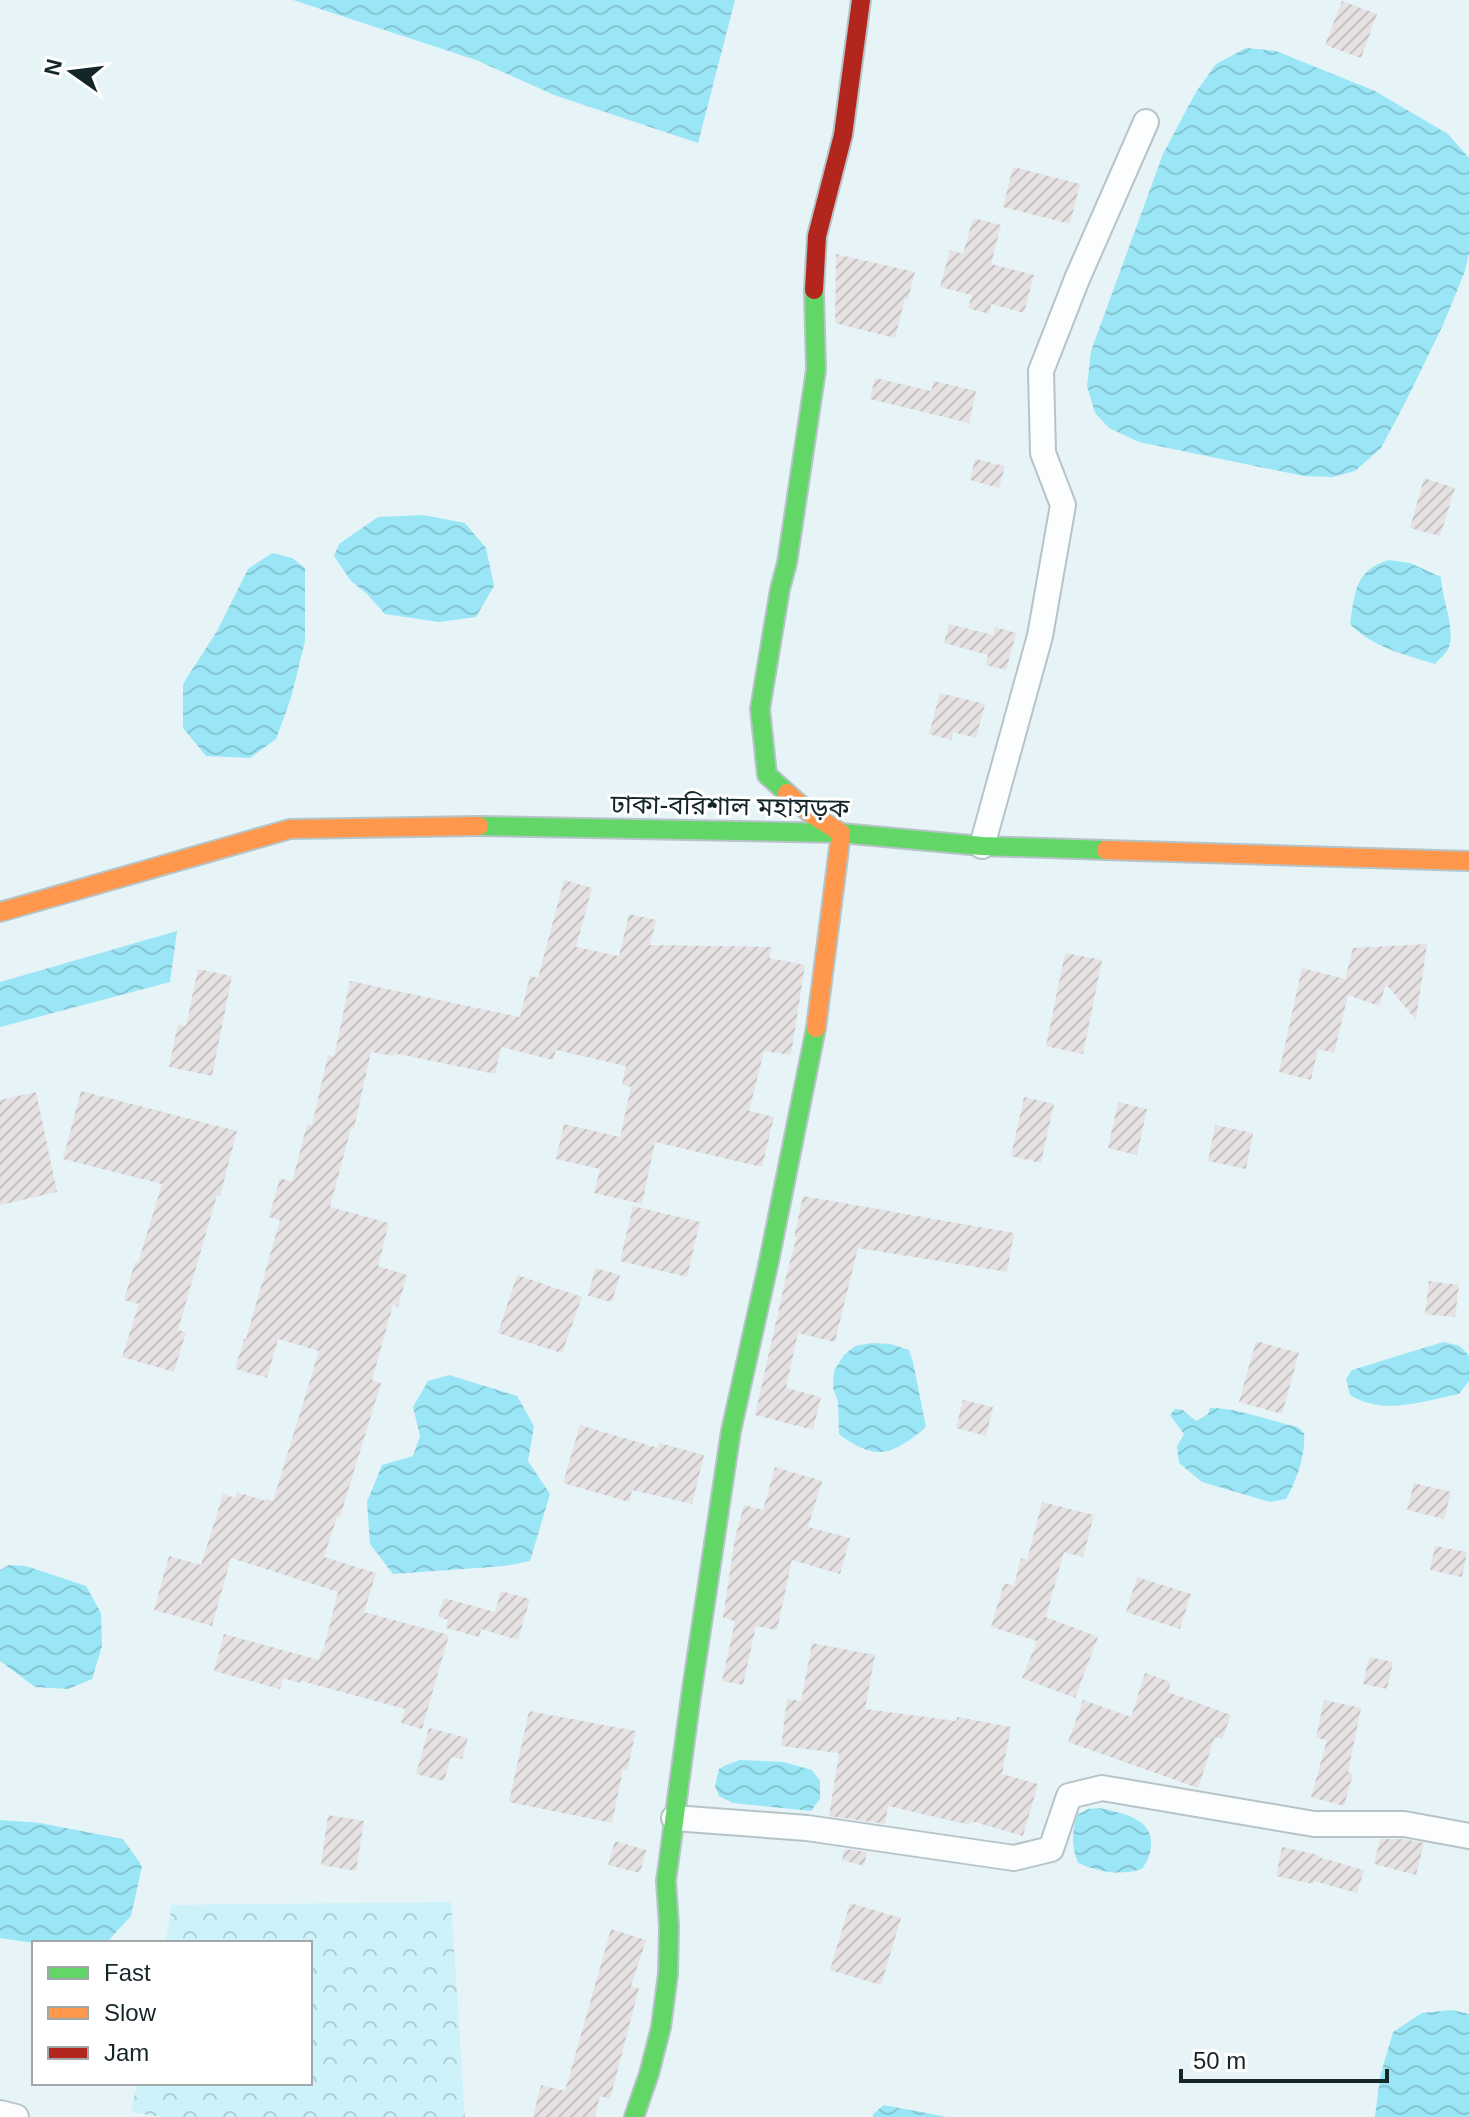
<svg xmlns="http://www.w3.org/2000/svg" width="1469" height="2117" font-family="Arial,'Noto Sans Bengali',sans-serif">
<defs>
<pattern id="park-crowns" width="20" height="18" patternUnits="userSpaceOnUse" patternTransform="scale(2)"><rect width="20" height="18" fill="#cdf2fa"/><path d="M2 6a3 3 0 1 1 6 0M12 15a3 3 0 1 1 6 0" fill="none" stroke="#afcfd6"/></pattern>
<pattern id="water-waves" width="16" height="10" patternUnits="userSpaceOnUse" patternTransform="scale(2)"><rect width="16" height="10" fill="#9ae6f6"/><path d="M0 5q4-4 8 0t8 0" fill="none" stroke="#84c5d3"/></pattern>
<pattern id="building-hatch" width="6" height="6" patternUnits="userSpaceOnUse" patternTransform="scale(2)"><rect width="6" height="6" fill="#e6e2e3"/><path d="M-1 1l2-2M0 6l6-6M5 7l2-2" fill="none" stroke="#c4c2c3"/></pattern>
</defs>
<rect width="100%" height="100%" fill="#e6f4f7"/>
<path fill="url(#park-crowns)" d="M 451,1902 L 465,2117 L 161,2117 L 131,2112 L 137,2083 L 310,2083 L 310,1943 L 165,1943 L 172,1905 Z"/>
<path fill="url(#water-waves)" d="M 293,0 L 735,0 L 698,143 L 554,95 L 476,60 Z
M 1246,48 L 1276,51 L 1375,91 L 1448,134 L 1469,158 L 1469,253 L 1465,271 L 1443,325 L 1406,401 L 1381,448 L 1355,471 L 1333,477 L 1304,476 L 1139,442 L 1109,428 L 1095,413 L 1087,386 L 1091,351 L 1163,154 L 1196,92 L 1216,64 Z
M 423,515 L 465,523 L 486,548 L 494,586 L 476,617 L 439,622 L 385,614 L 367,594 L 351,581 L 334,556 L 339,544 L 378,517 Z
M 272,553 L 292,558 L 305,568 L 305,641 L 291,698 L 276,739 L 250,758 L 206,756 L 183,728 L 183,684 L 217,631 L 248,569 Z
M 1389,560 L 1410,563 L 1441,577 C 1441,597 1457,631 1448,649 C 1446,654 1438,660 1435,664 C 1406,655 1372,647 1350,624 C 1355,594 1354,570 1389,560 Z
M 177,931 L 170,982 L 0,1027 L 0,982 Z
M 1443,1342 L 1460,1346 L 1469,1356 L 1469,1381 L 1459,1394 C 1422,1401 1384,1416 1350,1395 L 1346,1379 L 1352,1370 Z
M 872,1343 L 890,1344 L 909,1350 L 913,1362 L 926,1427 C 916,1436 895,1452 881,1452 C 868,1453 848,1442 839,1434 L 838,1401 L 833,1388 L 834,1371 L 844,1355 L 855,1346 Z
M 449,1375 L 517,1396 L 534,1426 L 528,1461 L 550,1494 L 530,1561 L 505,1566 L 393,1574 L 370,1544 L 367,1502 L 382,1465 L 413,1456 L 420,1436 L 413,1407 L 428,1381 Z
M 1210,1408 C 1239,1408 1269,1421 1298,1427 L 1304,1433 C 1306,1454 1296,1482 1286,1499 L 1270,1502 L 1202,1482 L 1179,1463 L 1177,1446 L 1184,1434 L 1170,1415 L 1175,1409 L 1183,1410 L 1196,1421 L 1208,1414 Z
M 9,1565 L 26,1566 L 86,1586 L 101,1613 L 102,1646 L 92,1679 L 68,1689 L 35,1687 L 0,1661 L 0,1570 Z
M 740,1760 L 783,1762 L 812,1770 L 820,1781 L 820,1799 L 811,1811 L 733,1803 L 719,1796 L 715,1786 L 719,1769 L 726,1765 Z
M 1100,1808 C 1121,1813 1153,1818 1151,1845 C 1150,1856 1148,1860 1142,1869 C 1120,1876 1099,1872 1078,1863 C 1071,1845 1072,1833 1077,1815 L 1088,1809 Z
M 0,1820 L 40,1823 L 123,1839 L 142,1866 L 131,1916 L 106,1943 L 34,1943 L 0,1938 Z
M 1452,2010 L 1469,2014 L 1469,2117 L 1375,2117 L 1380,2077 L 1393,2032 L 1422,2013 Z
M 884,2105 L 947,2117 L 873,2117 L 873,2114 Z"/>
<path fill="url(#building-hatch)" d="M 1342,1 L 1377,14 L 1361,58 L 1325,45 Z
M 1013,167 L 1080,184 L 1070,224 L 1003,207 Z
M 973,218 L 1001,225 L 991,264 L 1034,275 L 1024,313 L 991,304 L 989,314 L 968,308 L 972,295 L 940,287 L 950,250 L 963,254 Z
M 836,254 L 915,272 L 908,299 L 905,298 L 895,338 L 835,323 Z
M 875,378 L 931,391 L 934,381 L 976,391 L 969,423 L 870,399 Z
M 975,459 L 1005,466 L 999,488 L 970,480 Z
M 1424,478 L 1455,488 L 1440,536 L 1410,528 Z
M 949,624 L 993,635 L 995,627 L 1016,633 L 1006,670 L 985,665 L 988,655 L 944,643 Z
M 940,693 L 985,704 L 976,738 L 953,732 L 952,740 L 929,734 Z
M 564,880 L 592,888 L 576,947 L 619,956 L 629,914 L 656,920 L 650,945 L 772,947 L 769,958 L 805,965 L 791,1055 L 764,1051 L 749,1111 L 774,1117 L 762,1167 L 655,1142 L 642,1204 L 594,1193 L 600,1169 L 556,1159 L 564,1124 L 620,1137 L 631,1087 L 622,1085 L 626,1066 L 556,1050 L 553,1060 L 501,1047 L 495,1074 L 394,1053 L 393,1056 L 371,1052 L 354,1128 L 351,1128 L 330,1207 L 389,1223 L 378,1266 L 407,1275 L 398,1307 L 393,1305 L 372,1380 L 381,1383 L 340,1517 L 337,1517 L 324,1557 L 376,1573 L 364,1612 L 449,1635 L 422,1729 L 401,1723 L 405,1709 L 301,1681 L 300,1683 L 283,1678 L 280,1689 L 214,1671 L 224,1634 L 319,1660 L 321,1651 L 323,1651 L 338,1592 L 231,1558 L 212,1626 L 154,1610 L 169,1556 L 201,1565 L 223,1494 L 235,1498 L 237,1492 L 266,1501 L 267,1499 L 273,1501 L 319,1351 L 278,1339 L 267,1378 L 235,1369 L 244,1339 L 246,1339 L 280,1220 L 269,1217 L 280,1178 L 292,1182 L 307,1124 L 312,1125 L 328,1055 L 334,1057 L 350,981 L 520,1017 L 530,976 L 538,978 Z
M 1427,944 L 1416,1020 L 1386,984 L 1379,1006 L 1348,995 L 1334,1053 L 1318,1049 L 1311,1080 L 1279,1072 L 1302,968 L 1345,979 L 1353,948 Z
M 1065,953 L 1102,960 L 1083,1054 L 1046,1046 Z
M 198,969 L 232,976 L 212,1076 L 169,1067 L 178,1024 L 186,1026 Z
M 81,1091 L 237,1131 L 220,1196 L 217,1195 L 178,1330 L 186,1332 L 174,1372 L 122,1357 L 139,1304 L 124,1300 L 135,1262 L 138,1263 L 162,1184 L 63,1159 Z
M 36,1092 L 57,1192 L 0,1205 L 0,1100 Z
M 1024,1097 L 1054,1104 L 1041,1163 L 1011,1156 Z
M 1118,1102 L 1147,1109 L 1137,1155 L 1108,1148 Z
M 1215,1125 L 1253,1133 L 1246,1169 L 1208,1161 Z
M 803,1196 L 1014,1233 L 1007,1272 L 858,1248 L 835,1342 L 798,1333 L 786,1388 L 821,1397 L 813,1430 L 755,1415 L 788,1268 L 797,1237 L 794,1237 Z
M 633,1206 L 700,1222 L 687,1277 L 620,1261 Z
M 595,1268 L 620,1275 L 612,1302 L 588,1296 Z
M 517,1275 L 582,1297 L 562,1353 L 498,1333 Z
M 1429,1281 L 1459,1285 L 1455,1317 L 1425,1314 Z
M 1256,1341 L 1299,1353 L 1282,1414 L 1239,1402 Z
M 963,1400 L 993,1407 L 986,1436 L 956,1428 Z
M 580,1425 L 658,1448 L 659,1443 L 704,1455 L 692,1504 L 632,1490 L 629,1502 L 563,1483 Z
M 775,1467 L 822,1481 L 808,1527 L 850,1538 L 840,1574 L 792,1560 L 777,1630 L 756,1626 L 743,1685 L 722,1681 L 735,1621 L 723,1618 L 735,1538 L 744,1505 L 763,1510 Z
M 1414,1483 L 1451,1492 L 1444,1519 L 1407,1510 Z
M 1042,1502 L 1094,1515 L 1083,1557 L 1064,1552 L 1046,1617 L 1098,1637 L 1075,1698 L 1022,1678 L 1037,1641 L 991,1627 L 1004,1583 L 1014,1586 L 1021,1558 L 1027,1560 Z
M 1435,1546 L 1467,1552 L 1462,1577 L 1430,1570 Z
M 1137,1577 L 1191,1594 L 1180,1629 L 1126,1612 Z
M 501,1591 L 530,1599 L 518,1640 L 481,1629 L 479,1637 L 446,1628 L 448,1620 L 438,1617 L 444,1598 L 495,1612 Z
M 812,1643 L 875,1655 L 865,1709 L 956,1721 L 957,1717 L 1011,1727 L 1002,1774 L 1038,1784 L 1023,1836 L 971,1821 L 970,1825 L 888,1806 L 885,1824 L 829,1816 L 839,1753 L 781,1746 L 787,1699 L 801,1701 Z
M 1369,1657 L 1393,1662 L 1387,1689 L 1363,1684 Z
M 1145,1673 L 1171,1682 L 1168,1692 L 1231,1715 L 1222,1739 L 1215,1737 L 1198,1788 L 1068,1742 L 1083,1700 L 1131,1717 Z
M 1324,1700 L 1361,1708 L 1348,1772 L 1353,1774 L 1344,1806 L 1311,1797 L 1327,1740 L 1316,1738 Z
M 529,1711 L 636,1731 L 627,1771 L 623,1770 L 612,1823 L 509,1802 Z
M 429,1728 L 468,1738 L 462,1759 L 451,1757 L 444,1781 L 416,1774 Z
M 328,1815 L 364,1821 L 356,1871 L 321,1865 Z
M 1380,1839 L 1403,1839 L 1424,1843 L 1416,1875 L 1374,1864 Z
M 615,1841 L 646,1850 L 640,1873 L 608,1865 Z
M 1282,1847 L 1319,1855 L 1318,1857 L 1364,1870 L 1357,1893 L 1314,1881 L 1313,1884 L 1276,1876 Z
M 845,1849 L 867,1852 L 864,1866 L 842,1860 Z
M 850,1903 L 901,1918 L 881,1985 L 830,1970 Z
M 611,1929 L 646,1940 L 631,1986 L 639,1988 L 610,2099 L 600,2096 L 595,2117 L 533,2117 L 541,2085 L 565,2091 Z"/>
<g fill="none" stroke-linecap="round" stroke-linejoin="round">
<defs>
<path id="street" d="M 982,846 L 1040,636 L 1063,505 L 1043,453 L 1041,371 L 1077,279 L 1146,122
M 674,1818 L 807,1828 L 1014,1858 L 1051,1849 L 1069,1796 L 1102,1788 L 1314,1824 L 1404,1824 L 1469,1836
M 0,2113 L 16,2117"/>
<path id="fast" d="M 787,793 L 767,775 L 760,709 L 780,589 L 787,563 L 816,370 L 814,290
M 479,826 L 841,833 L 982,846 L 1106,850
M 634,2117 L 649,2074 L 661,2027 L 668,1974 L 669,1926 L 666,1881 L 691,1696 L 731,1431 L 769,1261 L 816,1028"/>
<path id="slow" d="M 787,793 L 810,813 L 841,833 L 816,1028
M 1106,850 L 1469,861
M 0,912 L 290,829 L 479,826"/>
<path id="jam" d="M 814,290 L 817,236 L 843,135 L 861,0"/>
</defs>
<use href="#street" stroke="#b6c4c7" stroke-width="28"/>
<use href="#fast" stroke="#b6c4c7" stroke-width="22"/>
<use href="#slow" stroke="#b6c4c7" stroke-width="22"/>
<use href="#jam" stroke="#b6c4c7" stroke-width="22"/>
<use href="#street" stroke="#fbfdfe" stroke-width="24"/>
<use href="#fast" stroke="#63d668" stroke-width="18"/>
<use href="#slow" stroke="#ff974d" stroke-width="18"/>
<use href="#jam" stroke="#b3261e" stroke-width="18"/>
</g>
<g text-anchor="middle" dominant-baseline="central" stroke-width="6" stroke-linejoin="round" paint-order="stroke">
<g font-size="26" fill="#152629" stroke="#fff">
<text transform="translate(730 806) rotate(1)">ঢাকা-বরিশাল মহাসড়ক</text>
</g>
</g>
<rect x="32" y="1941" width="280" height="144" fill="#ffffff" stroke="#a1a8a9" stroke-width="2"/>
<rect x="48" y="1967" width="40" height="12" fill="#63d668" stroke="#a1a8a9" stroke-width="2"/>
<text x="104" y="1981" font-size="24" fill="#152629">Fast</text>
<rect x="48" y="2007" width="40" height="12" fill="#ff974d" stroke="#a1a8a9" stroke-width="2"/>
<text x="104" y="2021" font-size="24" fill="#152629">Slow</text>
<rect x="48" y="2047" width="40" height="12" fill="#b3261e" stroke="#a1a8a9" stroke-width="2"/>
<text x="104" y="2061" font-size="24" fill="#152629">Jam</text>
<g transform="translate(72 72) rotate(284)" stroke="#ffffff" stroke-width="6" paint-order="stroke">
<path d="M0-6L14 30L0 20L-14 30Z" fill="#152629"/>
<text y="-12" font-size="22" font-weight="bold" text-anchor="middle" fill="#152629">N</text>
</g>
<path d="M1181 2069v12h206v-12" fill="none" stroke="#152629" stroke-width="4"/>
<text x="1193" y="2069" font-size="24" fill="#152629" stroke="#ffffff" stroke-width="6" paint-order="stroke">50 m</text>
</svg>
